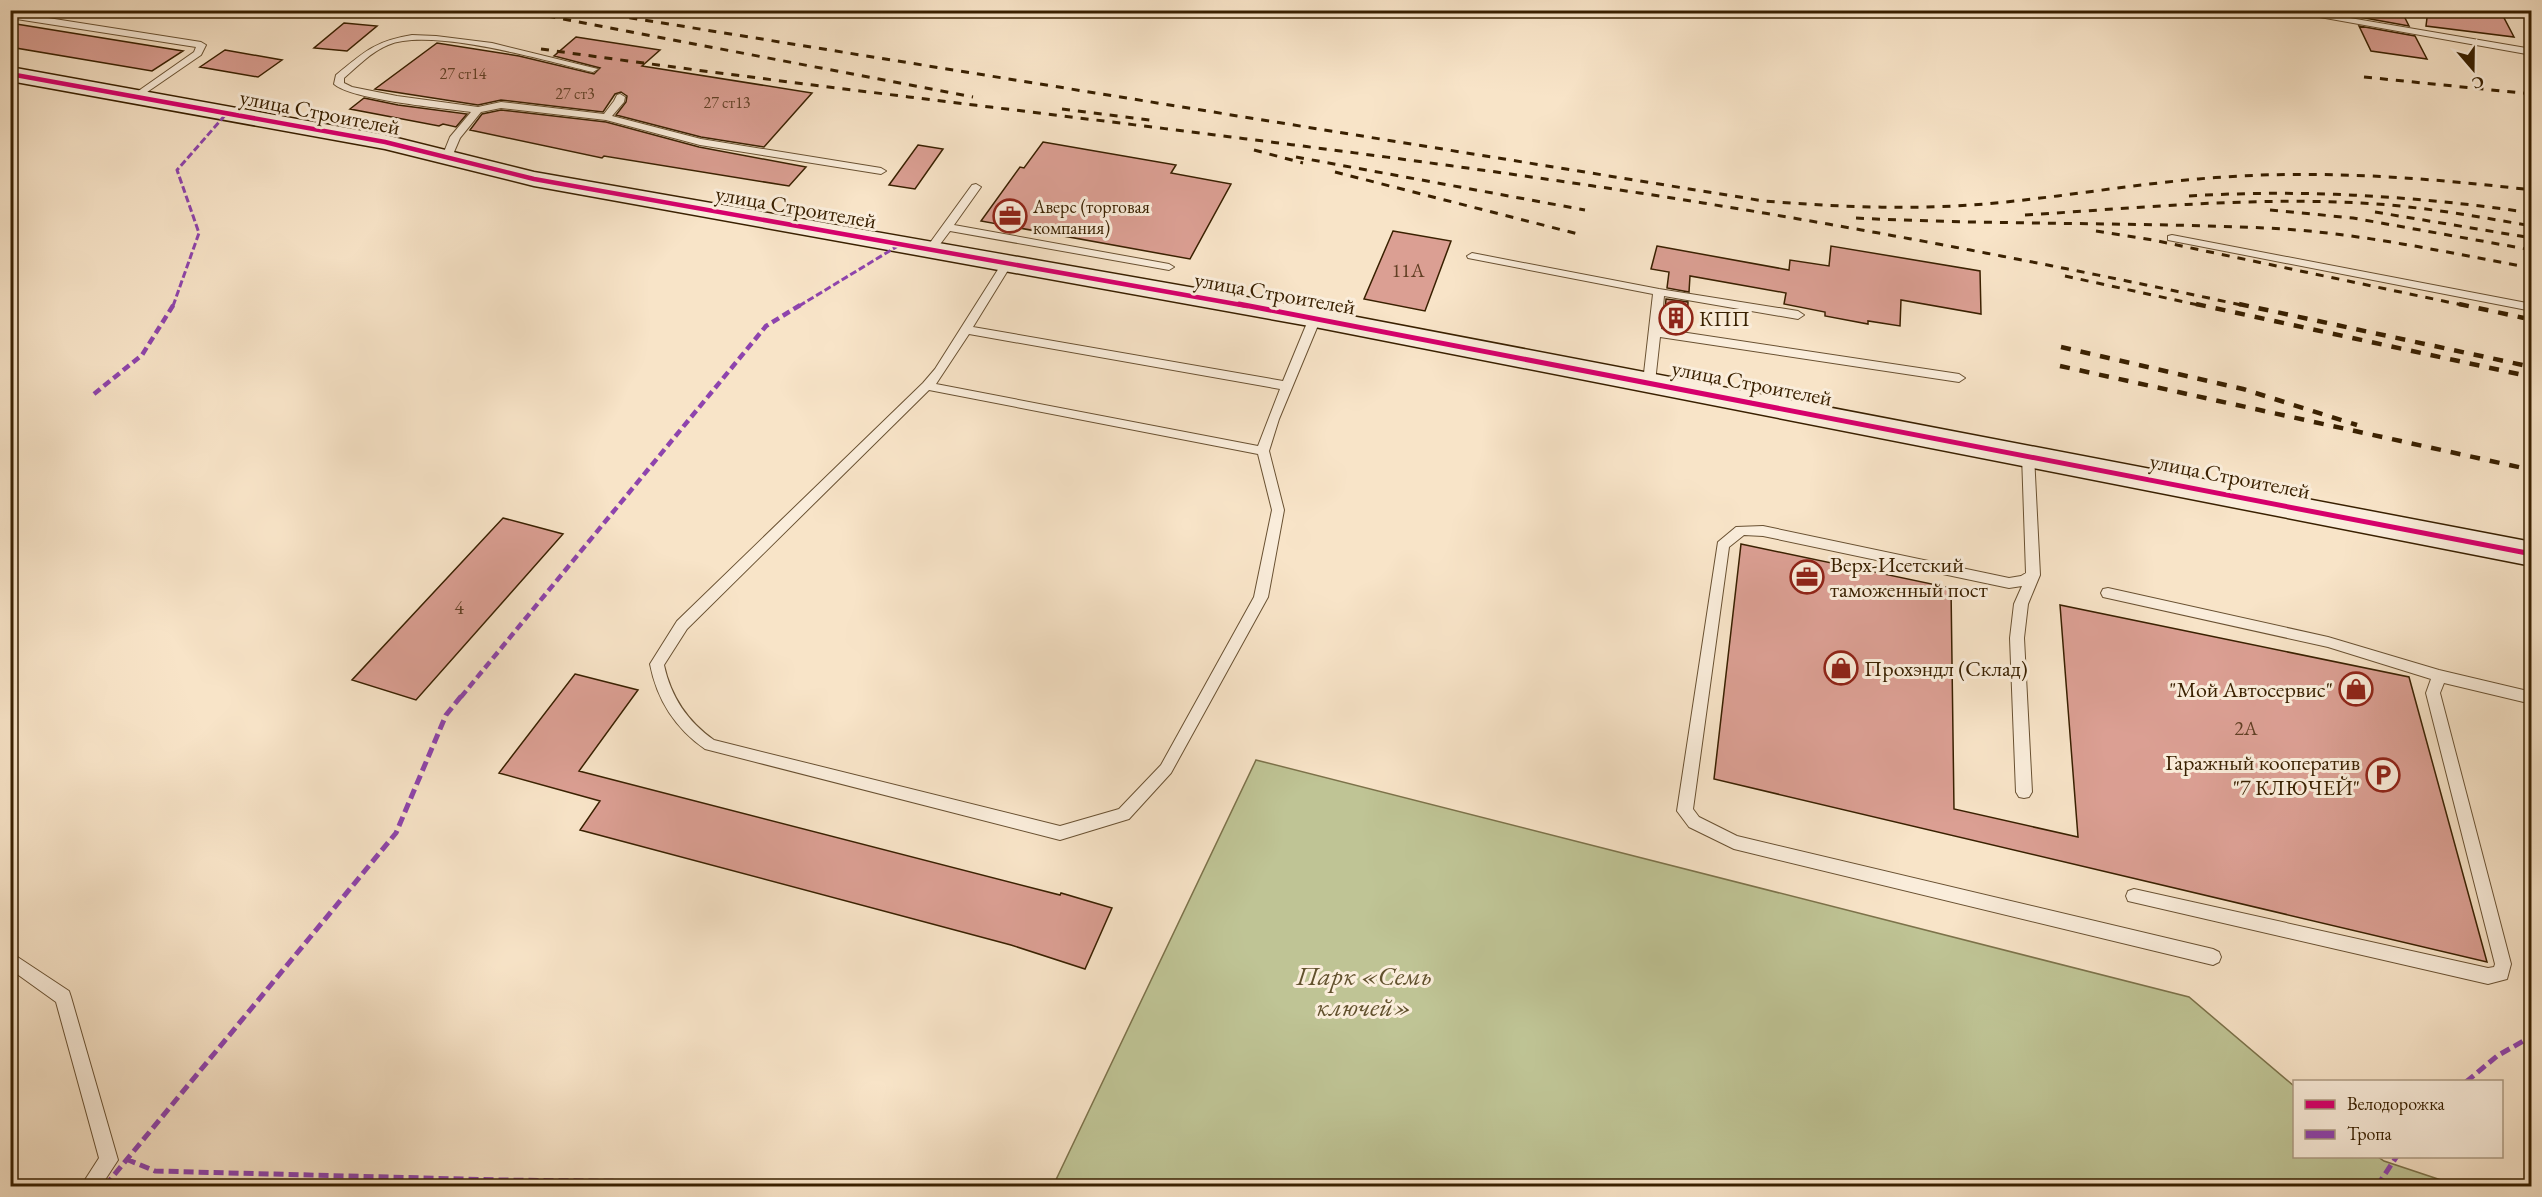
<svg xmlns="http://www.w3.org/2000/svg" width="2542" height="1197" font-family="'EB Garamond',serif">
<rect width="100%" height="100%" fill="#f8e4c8"/>
<filter id="stains"><feTurbulence type="fractalNoise" baseFrequency=".00333" numOctaves="4"/><feColorMatrix values="0 0 0 0 .2 0 0 0 0 .09 0 0 0 0 .02 0 0 0 .5 -.17"/></filter>
<radialGradient id="worn" r=".72"><stop offset=".6" stop-color="#630" stop-opacity="0"/><stop offset="1" stop-color="#630" stop-opacity=".3"/></radialGradient>
<path fill="#bfc495" stroke="#7c724a" stroke-width="1.5" d="M 1256,760 L 2189,997 L 2294,1086 L 2294,1156 L 2378,1157 L 2384,1161 L 2459,1186 L 1053,1186 Z"/>
<path fill="#db9f93" stroke="#392000" stroke-width="1.5" d="M 2351,10 L 2401,10 L 2409,26 L 2354,16 Z
M 2428,10 L 2462,10 L 2503,16 L 2514,37 L 2426,26 Z
M 10,23 L 183,51 L 152,71 L 10,47 Z
M 344,23 L 377,26 L 347,51 L 314,48 Z
M 2359,26 L 2415,36 L 2427,59 L 2371,51 Z
M 576,37 L 660,50 L 642,66 L 812,93 L 764,147 L 701,137 L 616,115 L 626,102 L 627,96 L 621,92 L 615,94 L 603,112 L 501,100 L 478,105 L 375,89 L 437,43 L 519,56 L 594,74 L 600,68 L 554,56 Z
M 225,50 L 282,60 L 258,77 L 200,67 Z
M 364,98 L 398,105 L 467,114 L 456,127 L 443,124 L 439,126 L 350,109 Z
M 501,110 L 606,122 L 699,147 L 806,167 L 789,186 L 604,156 L 602,158 L 470,130 L 482,114 Z
M 1043,142 L 1176,165 L 1171,173 L 1231,184 L 1190,259 L 981,221 L 1020,167 L 1024,168 Z
M 918,145 L 943,149 L 915,189 L 889,185 Z
M 1393,231 L 1451,241 L 1425,311 L 1364,299 Z
M 1657,246 L 1789,270 L 1790,260 L 1829,266 L 1831,246 L 1980,271 L 1981,314 L 1901,300 L 1900,326 L 1868,321 L 1868,324 L 1825,316 L 1825,312 L 1784,304 L 1786,293 L 1690,276 L 1689,292 L 1667,288 L 1669,272 L 1651,269 Z
M 1666,299 L 1688,302 L 1687,325 L 1664,322 Z
M 503,518 L 563,534 L 416,700 L 352,680 Z
M 1741,544 L 1951,588 L 1954,809 L 2078,837 L 2060,605 L 2409,677 L 2487,962 L 1714,779 Z
M 575,674 L 638,690 L 579,771 L 1060,895 L 1061,893 L 1112,908 L 1085,969 L 1011,945 L 580,830 L 600,801 L 499,773 Z"/>
<g fill="none" stroke-linecap="round" stroke-linejoin="round">
<defs>
<path id="lane" d="M 2281,10 L 2303,10 L 2532,49 L 2532,55 Z
M 10,12 L 201,42 L 206,45 L 201,55 L 137,99 L 132,96 L 134,94 L 194,52 L 196,47 L 10,18 Z
M 412,35 L 436,36 L 492,43 L 598,69 L 593,72 C 547,61 431,27 388,45 C 371,52 358,66 344,78 L 344,83 L 352,87 L 397,96 L 478,107 L 501,102 L 604,114 L 614,101 L 617,95 L 620,94 L 625,97 L 624,102 L 612,116 L 701,139 L 881,168 L 886,171 L 881,174 L 700,145 L 606,120 L 501,108 L 481,112 L 460,138 L 451,159 L 443,159 L 442,157 L 450,137 L 471,112 C 443,108 352,100 334,84 L 336,75 C 364,52 375,41 412,35 Z
M 976,184 L 981,187 L 954,225 L 1169,264 L 1174,267 L 1169,270 L 950,231 L 935,251 L 927,251 L 927,247 L 972,185 Z
M 2172,235 L 2532,304 L 2532,311 L 2168,240 L 2168,236 Z
M 1472,253 L 1659,289 L 1798,311 L 1804,315 L 1798,319 L 1664,296 L 1661,329 L 1959,374 L 1965,378 L 1959,382 L 1660,337 L 1655,382 L 1649,386 L 1643,382 L 1653,294 L 1468,258 L 1467,256 Z
M 1008,259 L 1013,262 L 973,327 L 1283,381 L 1309,318 L 1315,314 L 1321,318 L 1279,419 L 1269,451 L 1284,510 L 1268,597 L 1171,773 L 1129,819 L 1060,840 L 705,749 C 675,728 657,700 650,664 L 677,621 L 923,383 L 935,369 L 1004,260 ZM 969,334 L 1280,389 L 1258,446 L 936,384 ZM 929,390 L 1258,454 L 1272,510 L 1254,597 L 1161,765 L 1119,809 L 1060,826 L 714,740 C 687,721 671,697 664,665 L 687,629 Z
M 2028,451 L 2034,455 L 2040,575 L 2028,604 L 2024,638 L 2032,792 L 2029,797 L 2024,798 L 2019,797 L 2016,792 L 2010,638 L 2014,604 L 2022,586 L 2009,588 L 1763,536 L 1744,535 L 1729,547 L 1693,809 L 1699,817 L 1737,836 L 2213,949 L 2219,952 L 2221,957 L 2219,962 L 2213,965 L 1734,849 L 1689,827 L 1677,811 L 1718,542 L 1736,527 L 1763,526 L 2009,578 L 2021,576 L 2026,573 L 2022,455 Z
M 2108,588 L 2328,637 L 2439,670 L 2532,692 L 2532,704 L 2444,683 L 2440,693 L 2511,964 L 2507,979 L 2488,984 L 2128,901 L 2126,896 L 2128,891 L 2134,889 L 2488,968 L 2494,967 L 2495,964 L 2426,693 L 2431,679 L 2328,647 L 2103,597 L 2101,593 L 2103,589 Z
M 10,952 L 69,991 L 71,997 L 118,1160 L 101,1186 L 81,1186 L 99,1158 L 56,1002 L 10,969 Z"/>
<path id="secondary" d="M 10,67 L 385,135 L 534,172 L 1315,309 L 2532,542 L 2532,566 L 1315,327 L 534,186 L 385,149 L 10,81 Z"/>
</defs>
<use href="#lane" stroke="#695132" stroke-width="2"/>
<use href="#secondary" stroke="#392000" stroke-width="3"/>
<use href="#lane" fill="#faeddb" fill-rule="evenodd"/>
<use href="#secondary" fill="#faeddb" fill-rule="evenodd"/>
<path stroke="#392000" stroke-width="3" stroke-dasharray="8 8" stroke-linecap="butt" d="M 516,10 L 973,97
M 582,10 L 1764,201 C 1838,207 1911,210 1985,204 C 2065,197 2144,182 2224,177 C 2327,170 2430,178 2532,190
M 541,49 C 884,97 1230,133 1573,183 C 1799,216 2023,258 2246,306
M 2364,77 L 2532,94
M 1062,109 L 1157,121
M 1254,150 L 1303,163
M 1296,157 L 1585,210
M 1335,172 L 1582,235
M 2189,196 C 2304,189 2418,196 2532,213
M 2270,210 L 2353,218 L 2532,250
M 2375,212 L 2532,238
M 2025,215 C 2137,208 2249,197 2361,203 C 2418,206 2475,216 2532,226
M 1856,218 C 1993,225 2130,222 2266,228 C 2356,232 2444,252 2532,268
M 2096,231 L 2153,240 L 2467,306
M 2065,276 L 2203,306"/>
<path stroke="#392000" stroke-width="4.5" stroke-dasharray="10 10" stroke-linecap="butt" d="M 2196,304 L 2532,377
M 2239,304 L 2532,367
M 2459,304 L 2524,318
M 2061,347 L 2243,389 L 2357,425
M 2060,366 L 2532,470"/>
<path stroke="#8e44ad" stroke-width="3" stroke-dasharray="7 3" stroke-linecap="butt" d="M 173,306 L 199,233 L 177,170 L 228,112
M 799,306 L 901,244"/>
<path stroke="#8e44ad" stroke-width="4.5" stroke-dasharray="8 4.5" stroke-linecap="butt" d="M 94,394 L 142,355 L 174,304
M 461,697 L 766,326 L 802,304"/>
<path stroke="#8e44ad" stroke-width="5" stroke-dasharray="10 5" stroke-linecap="butt" d="M 2466,1082 L 2497,1056 L 2532,1036
M 126,1159 L 155,1171 L 501,1180 L 1001,1186
M 105,1186 L 396,833 L 446,715 L 462,695
M 2377,1186 L 2397,1156"/>
<defs>
<path id="cycleway-far1" d="M 10,74 L 385,142 L 534,179 L 1247,306"/>
<path id="cycleway" d="M 1239,304 L 2532,554"/>
</defs>
<use href="#cycleway-far1" stroke="#faeddb" stroke-width="8"/>
<use href="#cycleway" stroke="#faeddb" stroke-width="9"/>
<use href="#cycleway-far1" stroke="#d6006c" stroke-width="4.5"/>
<use href="#cycleway" stroke="#d6006c" stroke-width="5"/>
</g>
<defs>
<symbol id="office-ring" viewBox="-11 -11 22 22"><circle r="9.5" fill="#faeddb" stroke="#8f2418" stroke-width="1.5"/><path d="M-6-3h4V-5.5h4V-3h4V5H-6ZM-1-4.5V-3h2v-1.5ZM-6 0V1H6V0Z" fill="#8f2418"/></symbol>
<symbol id="building-ring" viewBox="-11 -11 22 22"><circle r="9.5" fill="#faeddb" stroke="#8f2418" stroke-width="1.5"/><path d="M-4-6H4V6H1V3H-1V6H-4ZM-2.5-4.3h1.7v1.8h-1.7ZM.8-4.3h1.7v1.8H.8ZM-2.5-1h1.7V.8h-1.7ZM.8-1h1.7V.8H.8Z" fill="#8f2418"/></symbol>
<symbol id="shop-ring" viewBox="-11 -11 22 22"><circle r="9.5" fill="#faeddb" stroke="#8f2418" stroke-width="1.5"/><path d="M-5-2.5h2.3a2.7 3.5 0 0 1 5.4 0H5L5.5 6h-11ZM-1.5-2.5h3a1.5 2.3 0 0 0-3 0Z" fill="#8f2418"/></symbol>
<symbol id="parking-ring" viewBox="-11 -11 22 22"><circle r="9.5" fill="#faeddb" stroke="#8f2418" stroke-width="1.5"/><path d="M-3.5-5.5H1a3.5 3.5 0 0 1 0 7H-1V5.5H-3.5ZM-1-3.4V-.6H.8a1.4 1.4 0 0 0 0-2.8Z" fill="#8f2418"/></symbol>
</defs>
<g fill-rule="evenodd">
<use href="#office-ring" x="991" y="197" width="38" height="38"/>
<use href="#building-ring" x="1657" y="299" width="38" height="38"/>
<use href="#office-ring" x="1788" y="558" width="38" height="38"/>
<use href="#shop-ring" x="1822" y="649" width="38" height="38"/>
<use href="#shop-ring" x="2337" y="670" width="38" height="38"/>
<use href="#parking-ring" x="2364" y="756" width="38" height="38"/>
</g>
<g text-anchor="middle" dominant-baseline="central" stroke-width="6" stroke-linejoin="round" paint-order="stroke">
<g font-size="16" fill="#624025">
<text x="463" y="73">27 ст14</text>
<text x="575" y="93">27 ст3</text>
<text x="727" y="102">27 ст13</text>
</g>
<g font-size="18" fill="#392000" stroke="#faeddb" text-anchor="start">
<text x="1033" y="206">Аверс (торговая<tspan x="1033" dy="21">компания)</tspan></text>
</g>
<g font-size="20" fill="#624025">
<text x="1408" y="270">11А</text>
<text x="459" y="607">4</text>
<text x="2246" y="728">2А</text>
</g>
<g font-size="22" fill="#392000" stroke="#faeddb">
<text transform="translate(320 112) rotate(11)">улица Строителей</text>
<text transform="translate(796 207) rotate(10)">улица Строителей</text>
<text transform="translate(1275 293) rotate(10)">улица Строителей</text>
<text transform="translate(1752 383) rotate(11)">улица Строителей</text>
<text transform="translate(2230 476) rotate(11)">улица Строителей</text>
</g>
<g font-size="22" fill="#392000" stroke="#faeddb" text-anchor="start">
<text x="1699" y="318">КПП</text>
<text x="1830" y="564">Верх-Исетский<tspan x="1830" dy="25">таможенный пост</tspan></text>
<text x="1864" y="668">Прохэндл (Склад)</text>
<text x="2333" y="689" text-anchor="end">"Мой Автосервис"</text>
<text x="2360" y="762" text-anchor="end">Гаражный кооператив<tspan x="2360" dy="25">"7 КЛЮЧЕЙ"</tspan></text>
</g>
<g font-size="27" font-style="italic" fill="#61512d" stroke="#faeddb">
<text x="1364" y="975">Парк «Семь<tspan x="1364" dy="31">ключей»</tspan></text>
</g>
</g>
<rect width="2542" height="1197" fill="none" stroke="#f8e4c8" stroke-width="36"/>
<rect x="12" y="12" width="2518" height="1173" fill="none" stroke="#392000" stroke-width="3"/>
<rect x="18" y="18" width="2506" height="1161" fill="none" stroke="#392000" stroke-width="1.5"/>
<rect x="2293" y="1080" width="210" height="78" fill="#faeddb" stroke="#ad9b83" stroke-width="1.5"/>
<rect x="2305" y="1100" width="30" height="9" fill="#d6006c" stroke="#ad9b83" stroke-width="1.5"/>
<text x="2347" y="1110" font-size="18" fill="#392000">Велодорожка</text>
<rect x="2305" y="1130" width="30" height="9" fill="#8e44ad" stroke="#ad9b83" stroke-width="1.5"/>
<text x="2347" y="1140" font-size="18" fill="#392000">Тропа</text>
<g transform="translate(2473 69) rotate(160)" stroke="#faeddb" stroke-width="4.5" paint-order="stroke">
<path d="M0-4.5L10 22L0 15L-10 22Z" fill="#392000"/>
<text y="-9" font-size="16" font-weight="bold" text-anchor="middle" fill="#392000">С</text>
</g>
<rect width="100%" height="100%" filter="url(#stains)"/>
<rect width="100%" height="100%" fill="url(#worn)"/>
</svg>
